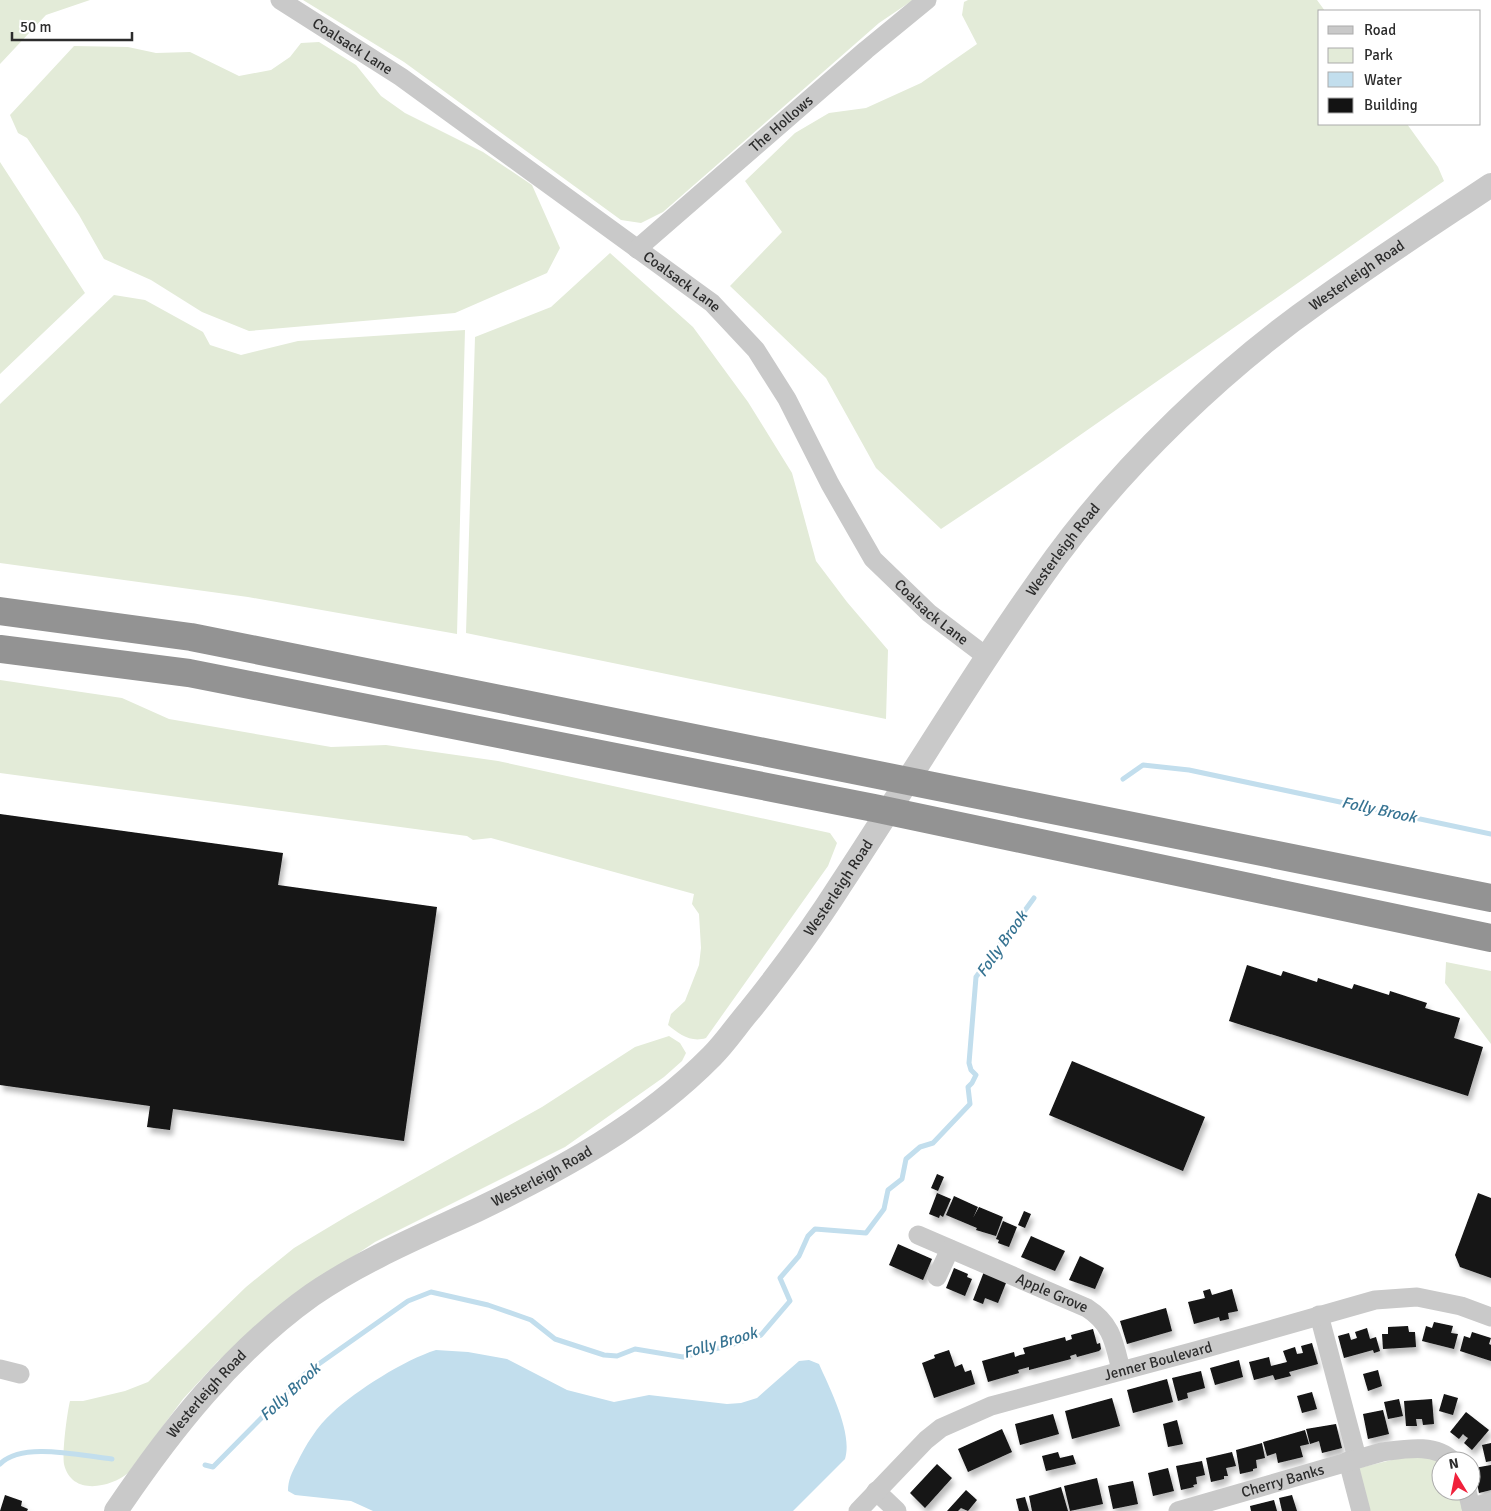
<svg xmlns="http://www.w3.org/2000/svg" width="1491" height="1511" font-family="Signika,sans-serif">
<defs>
<filter id="shadow"><feDropShadow dx="3" dy="5.5" stdDeviation="2.5" flood-color="#0004"/></filter>
</defs>
<rect width="100%" height="100%" fill="#fff"/>
<path fill="#e3ebd8" d="M 0,0 L 90,0 L 46,15 L 0,64 Z
M 303,0 L 913,0 L 879,23 L 663,212 L 641,223 L 621,220 L 404,62 Z
M 968,0 L 1317,0 L 1325,11 L 1320,11 L 1320,124 L 1407,124 L 1438,167 L 1444,181 L 1043,461 L 941,529 L 876,468 L 826,378 L 730,286 L 782,232 L 745,181 L 795,133 L 829,113 L 866,108 L 921,83 L 977,44 L 962,15 L 964,2 Z
M 319,42 L 356,65 L 381,96 L 405,113 L 483,152 L 532,185 L 560,248 L 547,273 L 455,313 L 249,331 L 202,312 L 151,280 L 104,259 L 79,215 L 27,138 L 18,133 L 10,115 L 74,46 L 128,47 L 156,53 L 190,52 L 239,76 L 271,70 L 290,57 L 301,43 Z
M 0,162 L 85,293 L 0,374 Z
M 610,253 L 693,327 L 748,402 L 792,473 L 816,561 L 847,602 L 888,650 L 886,719 L 466,633 L 475,337 L 551,307 Z
M 114,295 L 145,300 L 203,332 L 210,345 L 241,355 L 298,341 L 465,330 L 457,634 L 248,597 L 0,563 L 0,404 Z
M 0,680 L 122,698 L 169,719 L 331,747 L 386,745 L 498,761 L 830,833 L 837,843 L 828,866 L 706,1038 C 691,1043 679,1034 668,1025 L 671,1014 L 685,1001 L 699,965 L 701,948 L 699,914 L 692,904 L 694,894 L 491,838 L 473,840 L 467,836 L 0,773 Z
M 1446,962 L 1491,971 L 1491,1044 L 1445,983 Z
M 669,1036 L 680,1043 L 686,1053 L 682,1061 L 664,1077 L 565,1147 L 375,1242 L 321,1278 L 218,1361 L 183,1399 L 128,1473 C 110,1488 71,1496 64,1464 C 62,1453 67,1413 70,1401 L 83,1401 L 125,1391 L 148,1382 L 246,1287 L 294,1248 L 349,1215 L 542,1107 L 635,1047 Z
M 1416,1454 L 1441,1461 L 1441,1491 L 1458,1491 L 1463,1511 L 1370,1511 L 1359,1468 Z"/>
<path fill="#c2deed" d="M 436,1350 L 468,1352 L 507,1359 L 567,1390 L 614,1402 L 649,1395 L 727,1404 L 741,1403 L 757,1398 L 799,1361 L 809,1360 L 819,1364 C 830,1389 853,1433 845,1459 L 793,1511 L 373,1511 L 351,1501 L 295,1495 L 288,1491 C 288,1480 292,1472 297,1463 C 305,1446 318,1425 332,1413 C 357,1390 404,1360 436,1350 Z"/>
<g fill="none" stroke-linecap="round" stroke-linejoin="round">
<path stroke="#c2deed" stroke-width="5" d="M 1123,779 L 1143,765 L 1189,770 L 1491,834
M 0,1464 C 22,1441 82,1456 112,1459
M 205,1465 L 213,1467 L 306,1373 L 408,1301 L 431,1292 L 488,1305 L 531,1320 L 555,1339 L 604,1355 L 617,1356 L 635,1349 L 683,1357 L 730,1345 L 761,1335 L 790,1301 L 780,1278 L 799,1256 L 808,1236 L 815,1229 L 866,1233 L 884,1209 L 888,1190 L 902,1179 L 906,1159 L 920,1147 L 933,1143 L 970,1104 L 968,1087 L 972,1083 L 976,1075 L 971,1070 L 969,1063 L 976,977 L 1034,898"/>
</g>
<path fill="#131313" filter="url(#shadow)" d="M 0,814 L 283,853 L 278,885 L 437,907 L 404,1141 L 173,1109 L 170,1130 L 147,1127 L 150,1106 L 0,1085 Z
M 1247,965 L 1281,976 L 1283,971 L 1317,982 L 1318,978 L 1352,989 L 1354,984 L 1389,995 L 1390,991 L 1427,1003 L 1425,1008 L 1460,1018 L 1454,1038 L 1483,1047 L 1468,1096 L 1229,1021 Z
M 1072,1061 L 1205,1117 L 1183,1171 L 1049,1115 Z
M 937,1174 L 944,1177 L 938,1191 L 931,1188 Z
M 937,1193 L 951,1199 L 943,1217 L 940,1215 L 939,1218 L 929,1214 Z
M 1478,1193 L 1491,1198 L 1491,1278 L 1460,1267 L 1455,1255 Z
M 954,1196 L 978,1207 L 973,1218 L 979,1207 L 1003,1217 L 996,1236 L 976,1230 L 977,1228 L 946,1215 Z
M 1024,1211 L 1031,1214 L 1025,1228 L 1018,1225 Z
M 1003,1221 L 1017,1227 L 1009,1247 L 998,1243 L 999,1240 L 996,1239 Z
M 1031,1236 L 1065,1251 L 1055,1271 L 1021,1257 Z
M 898,1244 L 932,1259 L 923,1280 L 889,1265 Z
M 1080,1256 L 1104,1268 L 1095,1289 L 1069,1280 Z
M 954,1268 L 968,1274 L 967,1277 L 972,1279 L 965,1296 L 946,1288 Z
M 985,1269 L 1006,1283 L 998,1303 L 985,1298 L 983,1304 L 973,1300 Z
M 1210,1289 L 1212,1295 L 1232,1289 L 1238,1311 L 1228,1313 L 1229,1319 L 1220,1321 L 1219,1317 L 1194,1324 L 1188,1302 L 1205,1298 L 1203,1291 Z
M 1166,1308 L 1172,1331 L 1127,1344 L 1120,1321 Z
M 1434,1322 L 1453,1326 L 1451,1333 L 1458,1334 L 1454,1349 L 1422,1341 L 1426,1326 L 1432,1328 Z
M 1408,1326 L 1409,1332 L 1415,1332 L 1416,1347 L 1383,1349 L 1382,1334 L 1388,1334 L 1388,1327 Z
M 1367,1328 L 1370,1339 L 1376,1337 L 1380,1351 L 1374,1353 L 1373,1350 L 1344,1358 L 1338,1336 L 1349,1333 L 1351,1340 L 1357,1338 L 1355,1332 Z
M 1093,1329 L 1097,1344 L 1100,1343 L 1101,1349 L 1099,1351 L 1077,1357 L 1076,1354 L 1070,1356 L 1071,1359 L 1029,1370 L 1029,1367 L 1018,1370 L 1019,1373 L 988,1382 L 982,1361 L 1014,1352 L 1015,1357 L 1020,1355 L 1025,1354 L 1023,1348 L 1065,1337 L 1066,1341 L 1072,1339 L 1071,1335 Z
M 1472,1332 L 1491,1338 L 1489,1344 L 1491,1345 L 1491,1361 L 1460,1351 L 1464,1336 L 1470,1338 Z
M 1312,1343 L 1318,1364 L 1289,1372 L 1291,1376 L 1275,1380 L 1273,1375 L 1254,1380 L 1249,1362 L 1269,1357 L 1271,1366 L 1287,1362 L 1283,1351 L 1295,1347 L 1297,1354 L 1303,1353 L 1301,1346 Z
M 949,1350 L 955,1367 L 962,1364 L 965,1372 L 971,1370 L 975,1384 L 934,1398 L 922,1363 L 935,1358 L 934,1355 Z
M 1239,1360 L 1243,1377 L 1215,1385 L 1210,1368 Z
M 1378,1370 L 1382,1386 L 1368,1391 L 1363,1374 Z
M 1201,1371 L 1205,1388 L 1187,1393 L 1188,1398 L 1178,1401 L 1172,1378 Z
M 1167,1379 L 1173,1402 L 1133,1413 L 1127,1390 Z
M 1312,1392 L 1317,1409 L 1302,1413 L 1297,1396 Z
M 1444,1394 L 1458,1398 L 1453,1415 L 1439,1411 Z
M 1112,1398 L 1120,1426 L 1072,1439 L 1065,1411 Z
M 1399,1399 L 1403,1416 L 1388,1419 L 1384,1402 Z
M 1432,1399 L 1434,1424 L 1423,1425 L 1422,1419 L 1416,1419 L 1417,1426 L 1406,1426 L 1404,1401 Z
M 1383,1410 L 1389,1434 L 1368,1439 L 1363,1414 Z
M 1466,1412 L 1489,1430 L 1472,1450 L 1464,1443 L 1468,1438 L 1465,1436 L 1463,1434 L 1459,1439 L 1450,1432 Z
M 1053,1414 L 1059,1434 L 1020,1445 L 1015,1424 Z
M 1177,1420 L 1183,1444 L 1168,1447 L 1163,1424 Z
M 1336,1424 L 1342,1448 L 1322,1453 L 1319,1441 L 1310,1444 L 1306,1429 Z
M 1002,1429 L 1012,1452 L 968,1472 L 958,1449 Z
M 1305,1430 L 1309,1444 L 1300,1446 L 1303,1457 L 1278,1463 L 1276,1453 L 1267,1456 L 1263,1442 Z
M 1262,1443 L 1265,1458 L 1256,1460 L 1257,1468 L 1253,1469 L 1253,1471 L 1240,1474 L 1236,1450 Z
M 1491,1443 L 1491,1461 L 1486,1462 L 1482,1445 Z
M 1058,1452 L 1060,1458 L 1073,1455 L 1076,1464 L 1046,1471 L 1042,1456 Z
M 1232,1452 L 1236,1466 L 1226,1468 L 1228,1476 L 1224,1476 L 1224,1479 L 1211,1482 L 1206,1458 Z
M 1202,1461 L 1205,1475 L 1196,1477 L 1197,1484 L 1193,1485 L 1194,1487 L 1181,1490 L 1176,1466 Z
M 937,1464 L 952,1478 L 925,1508 L 910,1493 Z
M 1491,1465 L 1491,1490 L 1479,1493 L 1474,1468 Z
M 1168,1468 L 1174,1491 L 1153,1496 L 1148,1473 Z
M 1097,1478 L 1103,1504 L 1070,1511 L 1064,1486 Z
M 1133,1481 L 1138,1504 L 1113,1509 L 1108,1486 Z
M 1061,1487 L 1068,1511 L 1032,1511 L 1029,1496 Z
M 966,1490 L 977,1500 L 968,1511 L 961,1508 L 958,1511 L 947,1511 Z
M 5,1495 L 22,1501 L 21,1506 L 28,1509 L 27,1511 L 0,1511 Z
M 1292,1495 L 1297,1511 L 1282,1511 L 1279,1498 Z
M 1025,1497 L 1029,1511 L 1019,1511 L 1016,1499 Z
M 1274,1500 L 1277,1511 L 1251,1511 L 1250,1506 Z"/>
<g fill="none" stroke-linecap="round" stroke-linejoin="round">
<g stroke="#c9c9c9" stroke-width="19">
<path id="s1" d="M 280,0 L 401,77 L 712,303 L 756,350 L 787,399 L 830,484 L 873,559 L 929,613 L 987,657"/>
<path id="s2" d="M 637,249 L 866,50 L 927,0"/>
<path id="s3" d="M 918,1235 L 1087,1308 C 1112,1324 1114,1342 1121,1370"/>
<path d="M 937,1277 L 950,1249"/>
<path d="M 1319,1315 L 1357,1458"/>
<path d="M 0,1369 L 20,1374"/>
<path d="M 1348,1461 L 1361,1511"/>
<path d="M 876,1491 L 897,1511"/>
<path d="M 1467,1491 L 1472,1511"/>
<path d="M 1471,1507 L 1491,1502"/>
<path id="s4" d="M 858,1511 L 926,1440 L 941,1428 L 991,1406 L 1199,1350 L 1375,1300 L 1417,1297 L 1461,1306 L 1491,1317"/>
<path id="s5" d="M 1178,1511 L 1382,1452 C 1405,1449 1435,1443 1453,1461"/>
</g>
<path stroke="#c9c9c9" stroke-width="24" id="s6" d="M 116,1511 C 170,1431 232,1352 312,1295 C 363,1260 421,1236 477,1210 C 562,1169 645,1124 712,1056 C 726,1042 737,1025 750,1010 C 782,970 813,928 841,884 C 913,775 979,663 1056,557 C 1126,462 1224,368 1321,300 C 1377,260 1434,223 1491,185"/>
<path stroke="#939393" stroke-width="28" d="M 0,611 L 191,637 L 1491,898
M 0,649 L 189,673 L 874,808 L 1491,938"/>
</g>
<g text-anchor="middle" dominant-baseline="central" stroke-width="5" stroke-linejoin="round" paint-order="stroke">
<g font-size="15" fill="#2c2c2c" stroke="#fff">
<text stroke="none"><textPath href="#s1" startOffset="86">Coalsack Lane</textPath></text>
<text stroke="none"><textPath href="#s2" startOffset="191">The Hollows</textPath></text>
<text stroke="none"><textPath href="#s6" startOffset="1782">Westerleigh Road</textPath></text>
<text stroke="none"><textPath href="#s1" startOffset="491">Coalsack Lane</textPath></text>
<text stroke="none"><textPath href="#s6" startOffset="1378">Westerleigh Road</textPath></text>
<text stroke="none"><textPath href="#s1" startOffset="911">Coalsack Lane</textPath></text>
<text stroke="none"><textPath href="#s6" startOffset="972">Westerleigh Road</textPath></text>
<text stroke="none"><textPath href="#s6" startOffset="552">Westerleigh Road</textPath></text>
<text stroke="none"><textPath href="#s3" startOffset="146">Apple Grove</textPath></text>
<text stroke="none"><textPath href="#s4" startOffset="345">Jenner Boulevard</textPath></text>
<text stroke="none"><textPath href="#s6" startOffset="148">Westerleigh Road</textPath></text>
<text stroke="none"><textPath href="#s5" startOffset="109">Cherry Banks</textPath></text>
</g>
<g font-size="16" font-style="italic" fill="#367392" stroke="#fff">
<text transform="translate(1379 810) rotate(12)">Folly Brook</text>
<text transform="translate(1002 944) rotate(-55)">Folly Brook</text>
<text transform="translate(720 1343) rotate(-16)">Folly Brook</text>
<text transform="translate(290 1392) rotate(-43)">Folly Brook</text>
</g>
</g>
<rect x="1318" y="10" width="162" height="115" fill="#ffffff" stroke="#ababab"/>
<rect x="1328" y="26" width="25" height="8" fill="#c9c9c9" stroke="#ababab"/>
<text x="1364" y="35" font-size="15" fill="#2c2c2c">Road</text>
<rect x="1328" y="48" width="25" height="15" fill="#e3ebd8" stroke="#ababab"/>
<text x="1364" y="60" font-size="15" fill="#2c2c2c">Park</text>
<rect x="1328" y="72" width="25" height="15" fill="#c2deed" stroke="#ababab"/>
<text x="1364" y="85" font-size="15" fill="#2c2c2c">Water</text>
<rect x="1328" y="98" width="25" height="15" fill="#131313" stroke="#ababab"/>
<text x="1364" y="110" font-size="15" fill="#2c2c2c">Building</text>
<g transform="translate(1456 1476) rotate(350)"><circle r="24" fill="#ffffff" stroke="#ababab"/>
<path d="M0-4L9 19L0 12L-9 19Z" fill="#f0213b"/>
<text y="-8" font-size="14" font-weight="bold" text-anchor="middle" fill="#2c2c2c">N</text>
</g>
<path d="M12 32v8h120v-8" fill="none" stroke="#2c2c2c" stroke-width="2.5"/>
<text x="20" y="32" font-size="15" fill="#2c2c2c" stroke="#ffffff" stroke-width="4" paint-order="stroke">50 m</text>
</svg>
